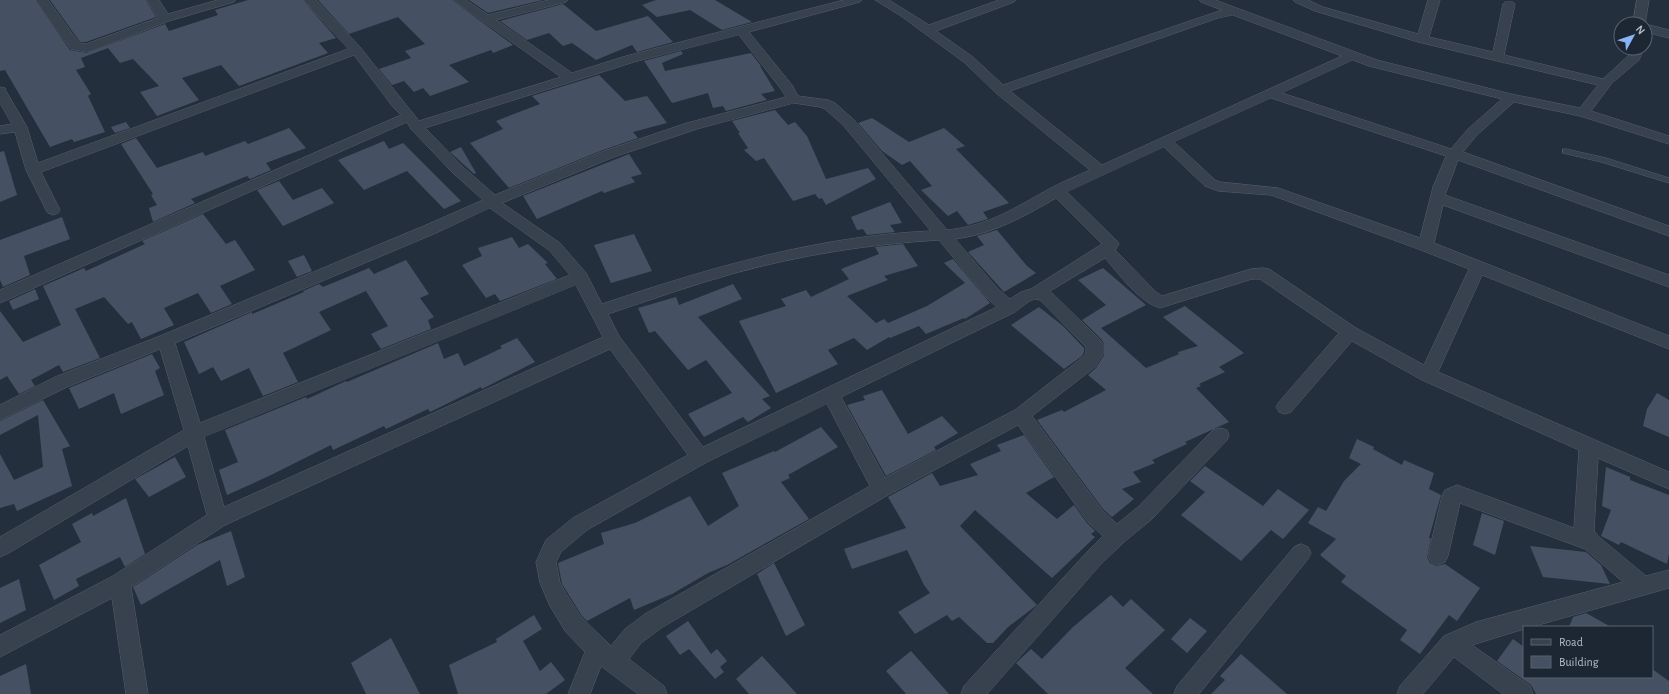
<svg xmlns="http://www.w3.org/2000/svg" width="1669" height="694" font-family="'Alegreya Sans',sans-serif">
<rect width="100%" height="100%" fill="#242f3e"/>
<path fill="#455162" d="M 0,0 L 35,0 L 70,50 L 87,53 L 165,24 L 169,31 L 218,15 L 215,10 L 248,0 L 303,0 L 336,38 L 319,43 L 328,53 L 239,86 L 221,65 L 182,78 L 199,100 L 157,116 L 140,92 L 159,86 L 133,59 L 120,63 L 108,48 L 81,58 L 85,67 L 76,70 L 91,94 L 88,96 L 105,132 L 74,142 L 72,139 L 50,147 L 5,70 L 0,71 Z
M 50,0 L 146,0 L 156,17 L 86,42 L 80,42 Z
M 318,0 L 452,0 L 513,45 L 493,53 L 491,50 L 449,65 L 469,82 L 430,96 L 423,88 L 414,92 L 404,81 L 392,85 L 379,69 L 411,58 L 405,51 L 425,44 L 398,17 L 349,34 Z
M 469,0 L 543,0 L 488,13 Z
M 656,0 L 715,0 L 752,22 L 722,30 L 690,10 L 657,17 L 642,5 Z
M 563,4 L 596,31 L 648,16 L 673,42 L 637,52 L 632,45 L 596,60 L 572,43 L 563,46 L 549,33 L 527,40 L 500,21 Z
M 681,51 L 683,54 L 662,63 L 665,71 L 751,53 L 761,66 L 760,66 L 775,91 L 761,94 L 767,100 L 726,111 L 723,106 L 713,108 L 708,93 L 672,103 L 644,61 Z
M 599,75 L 625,101 L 647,96 L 667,123 L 633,132 L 638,138 L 603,150 L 509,188 L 470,143 L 503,129 L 496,121 L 540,104 L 532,96 Z
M 775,110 L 788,125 L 795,122 L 807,136 L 826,179 L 868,168 L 876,179 L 826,205 L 822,198 L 819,199 L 815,194 L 793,201 L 764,158 L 756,161 L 744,150 L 748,148 L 738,133 L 740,133 L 732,121 Z
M 872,118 L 909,142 L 944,128 L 965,146 L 956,149 L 1009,203 L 983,212 L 988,219 L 968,225 L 957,211 L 948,216 L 921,190 L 932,186 L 910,161 L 902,165 L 882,151 L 858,123 Z
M 126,122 L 130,128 L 115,133 L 111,127 Z
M 289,128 L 306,148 L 266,163 L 271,170 L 250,179 L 247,176 L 191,199 L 195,203 L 153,222 L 149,208 L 157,205 L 151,195 L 153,194 L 121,144 L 136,138 L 157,168 L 203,152 L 205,156 L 245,141 L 248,144 Z
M 384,141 L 389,149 L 403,143 L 461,201 L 444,209 L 407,171 L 364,190 L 338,160 Z
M 461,147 L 476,173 L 474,174 L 450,152 Z
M 4,151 L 17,195 L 0,202 L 0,152 Z
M 629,154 L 642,174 L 631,177 L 635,182 L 604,193 L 602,191 L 537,219 L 523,196 Z
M 279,181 L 293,200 L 322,188 L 334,203 L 283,226 L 257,190 Z
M 890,202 L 902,223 L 890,225 L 895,232 L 867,235 L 863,229 L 857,230 L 851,217 Z
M 203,214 L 226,244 L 235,240 L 255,270 L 220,286 L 232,304 L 211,313 L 198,293 L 164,308 L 174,325 L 141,339 L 132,322 L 128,324 L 104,297 L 75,309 L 100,358 L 63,372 L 59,365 L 31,380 L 35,386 L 19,394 L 7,376 L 0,380 L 0,311 L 23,342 L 61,325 L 43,286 L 84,268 L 86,271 L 145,244 L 142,241 Z
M 62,217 L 70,239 L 24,256 L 30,275 L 3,287 L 0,280 L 0,240 Z
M 997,230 L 1027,266 L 1036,273 L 1004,292 L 968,252 L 984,245 L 977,236 Z
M 634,234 L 652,271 L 611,283 L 594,245 Z
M 512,237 L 519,248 L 528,244 L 548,263 L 545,264 L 557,279 L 500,301 L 495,294 L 486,298 L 462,265 L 482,256 L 478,248 Z
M 903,244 L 918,266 L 884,276 L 888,280 L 847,296 L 876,323 L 884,319 L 888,323 L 927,306 L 965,283 L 944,263 L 953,259 L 990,303 L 965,319 L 964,318 L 926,334 L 919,326 L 890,338 L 889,337 L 867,350 L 854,338 L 828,350 L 838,364 L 776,393 L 739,321 L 786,306 L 781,299 L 806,290 L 811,297 L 849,279 L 841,269 L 879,254 L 875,247 Z
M 304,255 L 312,271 L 297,277 L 288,261 Z
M 406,260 L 429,294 L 420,298 L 434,317 L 428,320 L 431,329 L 381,349 L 371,334 L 388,326 L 366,291 L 319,312 L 331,330 L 283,353 L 298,382 L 263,396 L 249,368 L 221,381 L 213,367 L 199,374 L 184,342 L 252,312 L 252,314 L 304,292 L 303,291 L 319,284 L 323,287 L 369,268 L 374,274 Z
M 1103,268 L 1146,305 L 1101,328 L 1146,368 L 1179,354 L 1178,352 L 1198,346 L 1163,317 L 1185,306 L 1244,353 L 1219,367 L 1225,372 L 1199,384 L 1201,386 L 1196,388 L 1229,422 L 1185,442 L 1187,444 L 1152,460 L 1155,463 L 1133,472 L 1141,482 L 1122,489 L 1134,499 L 1112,517 L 1103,509 L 1037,420 L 1062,410 L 1064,412 L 1106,390 L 1088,375 L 1096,368 L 1104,355 L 1104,344 L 1102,340 L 1082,320 L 1106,305 L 1078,280 Z
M 733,284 L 742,299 L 698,317 L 770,396 L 762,399 L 771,408 L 748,422 L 743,417 L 704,437 L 688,414 L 732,393 L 706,360 L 688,370 L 655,331 L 649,333 L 638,308 L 676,297 L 679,305 Z
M 35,289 L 39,299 L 13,310 L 9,301 Z
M 1039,307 L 1063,326 L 1084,348 L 1084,352 L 1082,356 L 1064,369 L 1011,325 Z
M 517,338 L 535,362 L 482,389 L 481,387 L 430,412 L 428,409 L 386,429 L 384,426 L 333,450 L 331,445 L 269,476 L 227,495 L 219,470 L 238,462 L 225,430 L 306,397 L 307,399 L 346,381 L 347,382 L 438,343 L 444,359 L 458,353 L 464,366 L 502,348 L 500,346 Z
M 152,354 L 160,368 L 155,371 L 164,395 L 121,414 L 114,393 L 79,409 L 69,388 Z
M 882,390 L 908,434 L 942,416 L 958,433 L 934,447 L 936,450 L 886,476 L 847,405 L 865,400 L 863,396 Z
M 1657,393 L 1669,400 L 1669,437 L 1643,426 L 1647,409 Z
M 43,400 L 70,446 L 62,449 L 72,486 L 17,511 L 14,504 L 0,508 L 0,454 L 14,480 L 43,467 L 38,415 L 0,435 L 0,421 Z
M 821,427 L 838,447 L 788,475 L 790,478 L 781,482 L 809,519 L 727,565 L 708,573 L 672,594 L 634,610 L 630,598 L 587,621 L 582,616 L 562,584 L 558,563 L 604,544 L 601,533 L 635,523 L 690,496 L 708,526 L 739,506 L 722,473 L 774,451 L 775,452 Z
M 1024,435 L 1054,477 L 1026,493 L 1057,519 L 1074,505 L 1087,523 L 1095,531 L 1091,534 L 1095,537 L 1052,578 L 975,510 L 960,526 L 1037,605 L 1008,627 L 993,643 L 987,643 L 959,617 L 952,621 L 947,615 L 915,634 L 898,612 L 930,593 L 924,585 L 907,550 L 852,569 L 844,549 L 906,528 L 888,497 L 932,473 L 940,486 L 978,475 L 970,464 L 1001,451 L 997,445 Z
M 1357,439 L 1374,447 L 1373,449 L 1402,465 L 1404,460 L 1434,473 L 1429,489 L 1441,495 L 1429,538 L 1431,538 L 1427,557 L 1430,563 L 1437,566 L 1445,564 L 1480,588 L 1457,621 L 1449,615 L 1420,654 L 1400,640 L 1407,630 L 1341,582 L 1346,576 L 1320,555 L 1336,539 L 1308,523 L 1318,507 L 1326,511 L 1344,481 L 1361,464 L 1349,458 Z
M 175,457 L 186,477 L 149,497 L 135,479 Z
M 1205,466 L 1263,506 L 1278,489 L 1309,510 L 1283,539 L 1271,530 L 1241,561 L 1181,515 L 1205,492 L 1190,481 Z
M 1606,467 L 1630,477 L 1630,480 L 1669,495 L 1669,554 L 1667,564 L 1621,542 L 1619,545 L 1601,536 L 1611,510 L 1602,506 Z
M 126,498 L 145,554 L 125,567 L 120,557 L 76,579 L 79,586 L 54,600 L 39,565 L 81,542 L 72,524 L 92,513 L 93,516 Z
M 1482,513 L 1504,521 L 1495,555 L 1473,545 Z
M 231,531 L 245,577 L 227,586 L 220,560 L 141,605 L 133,587 L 197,545 Z
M 1530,546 L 1586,552 L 1601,565 L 1610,584 L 1543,577 Z
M 774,563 L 805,625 L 786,636 L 757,574 Z
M 19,579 L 26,610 L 0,623 L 0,588 Z
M 1111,595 L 1123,607 L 1131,599 L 1165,630 L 1125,668 L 1153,694 L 1048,694 L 1016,663 L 1031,649 L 1042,659 L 1073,627 Z
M 1586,613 L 1611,627 L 1569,627 L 1573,617 Z
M 534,615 L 542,629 L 523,641 L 540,671 L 551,662 L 565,680 L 546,694 L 458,694 L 449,665 L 497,642 L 496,639 Z
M 1190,618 L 1207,631 L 1187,653 L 1171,639 Z
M 688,621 L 711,654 L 717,649 L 727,661 L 720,667 L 724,672 L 715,679 L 689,649 L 680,655 L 666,636 Z
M 391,638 L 420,694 L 366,694 L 351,663 Z
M 1513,639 L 1524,647 L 1524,677 L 1652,677 L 1652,669 L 1669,681 L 1669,694 L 1536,694 L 1531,685 L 1497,661 Z
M 911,651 L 949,694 L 906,694 L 886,671 Z
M 1241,654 L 1287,694 L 1211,694 L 1225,680 L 1220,676 Z
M 762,656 L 797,694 L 749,694 L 736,679 Z
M 26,664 L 31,694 L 0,694 L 0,676 Z"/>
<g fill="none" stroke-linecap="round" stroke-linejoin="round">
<defs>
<path id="service" d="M 1563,149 L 1566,149 L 1606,158 L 1669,178 L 1669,183 L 1601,162 L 1563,153 Z"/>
<path id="minor" d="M 36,0 L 48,0 L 79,43 L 86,44 L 158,18 L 147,0 L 159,0 L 168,14 L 218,0 L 236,0 L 234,2 L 169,21 L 91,51 L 87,52 L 71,49 L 43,11 Z
M 304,0 L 316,0 L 360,47 L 419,121 L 561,77 L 453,0 L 466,0 L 488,15 L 549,0 L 568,0 L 566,2 L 496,20 L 572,73 L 626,56 L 844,0 L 862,0 L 860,2 L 749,32 L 792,85 L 798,96 L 828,100 L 835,103 L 853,119 L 947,230 C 989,226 1016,207 1051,188 C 1064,181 1077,176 1090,170 L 996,93 L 965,63 L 901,16 L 875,0 L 889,0 L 929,25 L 999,0 L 1016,0 L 1014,2 L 936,31 L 973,57 L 1003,85 L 1222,10 L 1201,2 L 1199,0 L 1215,0 L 1377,60 L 1511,94 L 1580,108 L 1598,85 L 1418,42 L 1315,11 L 1295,2 L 1293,0 L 1308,0 L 1323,7 L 1418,34 L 1428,0 L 1440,0 L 1429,37 L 1493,52 L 1503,4 L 1505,2 L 1513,2 L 1515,4 L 1504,55 L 1603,79 L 1629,55 L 1632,48 L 1644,48 L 1639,60 L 1612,83 L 1591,111 L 1669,136 L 1669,144 L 1580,116 L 1514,102 L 1477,135 L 1463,152 L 1669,226 L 1669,236 L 1458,160 L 1445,195 L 1669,275 L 1669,287 L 1443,205 L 1434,243 L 1669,336 L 1669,349 L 1482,275 L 1438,372 L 1669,472 L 1669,489 L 1598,458 L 1594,531 L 1599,537 L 1646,576 L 1669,570 L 1669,588 L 1531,627 L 1524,627 L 1524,629 L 1472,645 L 1530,686 L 1533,694 L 1503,694 L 1454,657 L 1423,694 L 1397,694 L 1400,686 L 1444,636 L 1476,622 L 1623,582 L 1585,549 L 1460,503 L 1448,556 L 1445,562 L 1438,565 L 1431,562 L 1428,556 L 1442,496 L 1445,490 L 1457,485 L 1574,528 L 1579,450 L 1422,380 L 1352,341 L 1291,412 L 1285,414 L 1279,412 L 1276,407 L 1279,402 L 1339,333 L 1260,279 L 1252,279 L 1160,308 C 1139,302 1119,274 1105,258 L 1050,291 L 1101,341 L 1103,345 L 1103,354 L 1095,367 L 1032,416 L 1102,510 L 1117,524 L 1138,507 L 1213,430 L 1220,428 L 1227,430 L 1229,435 L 1227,440 L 1152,519 L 1124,542 L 1101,564 L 987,694 L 961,694 L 964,686 L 1087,552 L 1103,536 L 1088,522 L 1018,425 L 888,495 L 661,628 L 641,643 L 629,659 L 664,686 L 667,694 L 638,694 L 601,666 L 590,694 L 568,694 L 585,652 L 565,631 L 550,606 L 540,583 L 536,562 L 546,540 L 573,518 L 688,455 L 610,349 L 225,525 L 131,587 L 148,694 L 126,694 L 112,598 L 0,657 L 0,635 L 113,576 L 207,515 L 188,446 L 7,554 L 0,557 L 0,537 L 184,430 L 160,349 L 67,387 L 0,420 L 0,405 L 55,377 L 160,336 L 426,225 L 483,200 L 453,173 L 411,129 L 407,122 L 0,303 L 0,290 L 401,115 L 393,107 L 354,55 L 41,172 L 60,210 L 58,213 L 53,215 L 48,213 L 46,210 L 26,170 L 15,132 L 0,134 L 0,126 L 12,124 L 0,103 L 0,87 L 5,88 L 6,91 L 27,127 L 38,163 L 348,49 ZM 1233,15 L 1342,56 L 1102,165 L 1010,91 L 1218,18 ZM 739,35 L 781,89 L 786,97 L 687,123 L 604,151 L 495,195 L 463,167 L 425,128 L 634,62 ZM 1353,60 L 1369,66 L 1502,99 L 1468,129 L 1451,149 L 1282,93 ZM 1271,98 L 1446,156 L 1433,187 L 1420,238 L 1278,188 L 1220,182 L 1215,180 L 1174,142 ZM 794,103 L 820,107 L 825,109 L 843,125 L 931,231 C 817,236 709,268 602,304 L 586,273 L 560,243 L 502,203 L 614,157 L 697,129 ZM 1164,147 L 1205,186 L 1218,191 L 1271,195 L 1421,250 L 1469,269 L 1424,365 L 1356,328 L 1269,269 L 1263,268 L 1251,269 L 1162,296 L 1156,292 L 1115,250 L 1119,244 L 1116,240 L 1067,192 ZM 1056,198 L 1102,244 L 1031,289 L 1021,292 L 1010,299 L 998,289 L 955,239 C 992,234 1024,217 1056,198 ZM 490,208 L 550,251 L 570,275 L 200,423 L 175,343 L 436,233 ZM 939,240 L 986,297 L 997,307 L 703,447 L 619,336 L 608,314 C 650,300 692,285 735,273 C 801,255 870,244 939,240 ZM 576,285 L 603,337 L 224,507 L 204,437 ZM 1035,299 L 1040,300 L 1086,347 L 1086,353 L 1083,357 L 1015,410 L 885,478 L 841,397 L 1015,312 L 1028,302 ZM 827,404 L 870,486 L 645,614 L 625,629 L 611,646 L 581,617 L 565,592 L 560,583 L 556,562 L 561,552 L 587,530 L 707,462 Z
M 1637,0 L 1649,0 L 1645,24 L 1633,24 Z
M 1645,24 L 1669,30 L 1669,38 L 1645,32 Z
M 1301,544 L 1308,547 L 1311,553 L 1308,559 L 1199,694 L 1174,694 L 1177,686 L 1294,547 Z"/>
</defs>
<use href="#service" stroke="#565f6c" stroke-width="1"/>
<use href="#minor" stroke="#565f6c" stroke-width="1"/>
<use href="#service" fill="#38414e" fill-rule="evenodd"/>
<use href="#minor" fill="#38414e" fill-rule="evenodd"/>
</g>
<rect x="1523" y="626" width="130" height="52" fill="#1d2633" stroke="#59626f"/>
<rect x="1531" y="639" width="20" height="6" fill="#38414e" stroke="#59626f"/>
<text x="1559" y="646" font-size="12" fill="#b4bcc9">Road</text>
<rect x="1531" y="656" width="20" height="12" fill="#455162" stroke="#59626f"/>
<text x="1559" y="666" font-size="12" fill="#b4bcc9">Building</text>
<g transform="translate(1633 36) rotate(50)"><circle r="19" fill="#1d2633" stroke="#59626f"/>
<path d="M0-3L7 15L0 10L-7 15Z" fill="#8ab4f8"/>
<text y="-6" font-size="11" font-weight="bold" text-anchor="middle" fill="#b4bcc9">N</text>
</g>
</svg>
